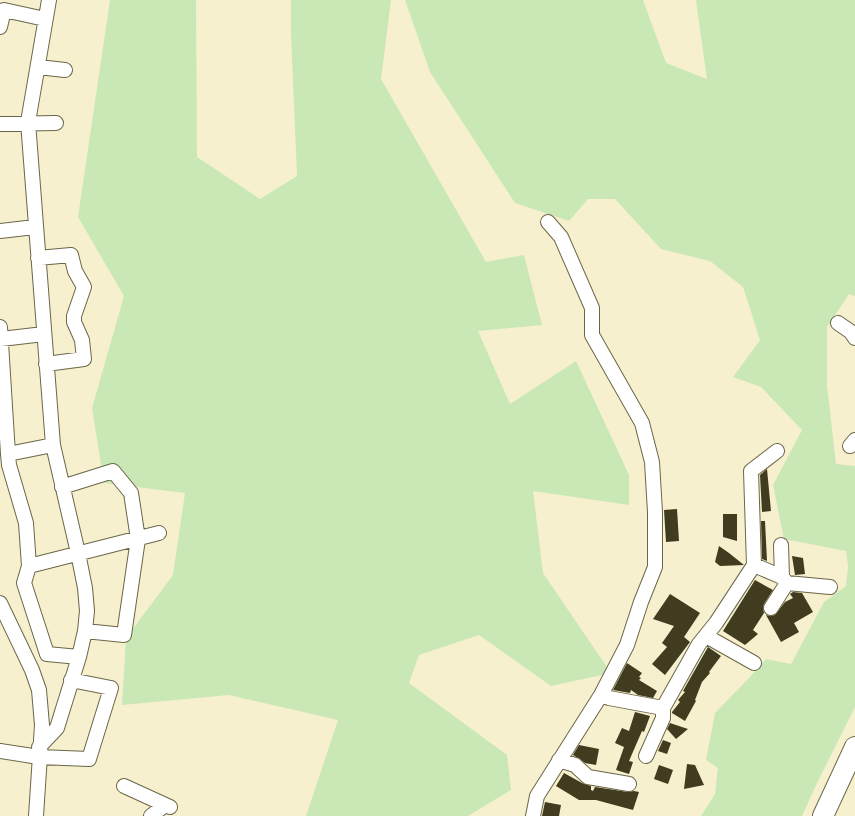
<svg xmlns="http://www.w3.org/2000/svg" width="855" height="816" font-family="Jost,sans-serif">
<rect width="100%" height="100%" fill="#f6f0ce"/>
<path fill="#cae8b5" d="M 110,0 L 196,0 L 197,157 L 260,199 L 297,176 L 291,35 L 291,0 L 391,0 L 381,79 L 486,262 L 524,255 L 542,325 L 478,331 L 510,404 L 576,361 L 629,475 L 629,505 L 533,491 L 543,573 L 611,673 L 551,686 L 479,635 L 419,655 L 409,683 L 507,755 L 511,790 L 468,816 L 306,816 L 338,720 L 229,695 L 122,705 L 126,638 L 173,575 L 185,493 L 104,483 L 92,408 L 124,296 L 78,217 Z
M 405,0 L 643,0 L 666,63 L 707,79 L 696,1 L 697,0 L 855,0 L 855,296 L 849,294 L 827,327 L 827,385 L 836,464 L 855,466 L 855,707 L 819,779 L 802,816 L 701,816 L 715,794 L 718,768 L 706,760 L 715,713 L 749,678 L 766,659 L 791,664 L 824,602 L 846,586 L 848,566 L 846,551 L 784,539 L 773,485 L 802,430 L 761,387 L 733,377 L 760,340 L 743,287 L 710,261 L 661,249 L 615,199 L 588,199 L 569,221 L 515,203 L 430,72 Z"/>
<path fill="#413b1f" d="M 767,469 L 771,511 L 762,512 L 760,475 Z
M 677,509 L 679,541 L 666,542 L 664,510 Z
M 723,514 L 737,514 L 737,541 L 723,537 Z
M 761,521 L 765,521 L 767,561 L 762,559 Z
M 719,546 L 729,553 L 744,565 L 720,566 L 715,562 Z
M 792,556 L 803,558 L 805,574 L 795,575 Z
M 755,580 L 773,590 L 764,604 L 763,608 L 764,613 L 753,630 L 758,634 L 745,645 L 723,631 Z
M 793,592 L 802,593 L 813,612 L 794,623 L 799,632 L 781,642 L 766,615 L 770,616 L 775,615 L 785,602 L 793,598 L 790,594 Z
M 670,594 L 700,613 L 684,637 L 690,642 L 665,675 L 652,664 L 667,647 L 662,643 L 674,626 L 653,619 Z
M 708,647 L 721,656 L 709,672 L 710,673 L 702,682 L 695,700 L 696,701 L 685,721 L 672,713 L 672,712 L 680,702 L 678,700 L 685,692 L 683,691 Z
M 627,663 L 642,673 L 639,677 L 641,678 L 639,680 L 657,691 L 653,698 L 638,695 L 631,690 L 630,693 L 613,690 Z
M 635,712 L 650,716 L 644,732 L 642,731 L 629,761 L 633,762 L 629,774 L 616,770 L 624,747 L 615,743 L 622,728 L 629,731 Z
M 670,723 L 688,729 L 676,739 L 667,729 Z
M 663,740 L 671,743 L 667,754 L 658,751 Z
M 579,745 L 599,749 L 596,765 L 585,763 L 580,759 L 573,755 Z
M 687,764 L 695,765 L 704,785 L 684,789 Z
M 659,765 L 673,770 L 668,784 L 654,779 Z
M 564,773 L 582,783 L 591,786 L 591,790 L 593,791 L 595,787 L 628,792 L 634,791 L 639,792 L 633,810 L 596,800 L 579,800 L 556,786 Z
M 545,802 L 561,805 L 559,816 L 542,816 Z"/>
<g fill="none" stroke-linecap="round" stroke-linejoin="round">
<defs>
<path id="minor" d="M 0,27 L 4,10 L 45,19
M 38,67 L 65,70
M 0,124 L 56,123
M 0,231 L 35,227
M 38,258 L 71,255 L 75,271 L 84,287 L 74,316 L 74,322 L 82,340 L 84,359 L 46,364
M 838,323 L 851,332 L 855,338
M 0,327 L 8,454 L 9,465 L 26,523 L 29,566
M 1,339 L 44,334
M 850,446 L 855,440
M 8,454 L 53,445
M 62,487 L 113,471 L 131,493 L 138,539 L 124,635 L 85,631
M 781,545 L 782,577
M 754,565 L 782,577 L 787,583 L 830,587
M 0,603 L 32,670 L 39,690 L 42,725 L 36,816
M 771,608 L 787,583
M 706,636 L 754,663
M 79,657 L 47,654 L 24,583 L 29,566 L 159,533
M 601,695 L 609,698 L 663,708 L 699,644 L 716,623 L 754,565 L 751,471 L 777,451
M 39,747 L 57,728 L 79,657 L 85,631 L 87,611 L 85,588 L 78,553 L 53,445 L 28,122 L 49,0
M 0,751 L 39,757 L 89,759 L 111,688 L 71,680
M 646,756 L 663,718 L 663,708
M 559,760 L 575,765 L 588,777 L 629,784
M 124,786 L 170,807
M 151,816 L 165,805
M 533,816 L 537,796 L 601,695 L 627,645 L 641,602 L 655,567 L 655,512 L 652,462 L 642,423 L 592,335 L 592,308 L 561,237 L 548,222"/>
<path id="highway" d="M 823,816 L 855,747"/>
</defs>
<use href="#minor" stroke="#6b6648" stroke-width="16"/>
<use href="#highway" stroke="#6b6648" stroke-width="22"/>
<use href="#minor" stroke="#fff" stroke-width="14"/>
<use href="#highway" stroke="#fff" stroke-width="20"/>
</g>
</svg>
